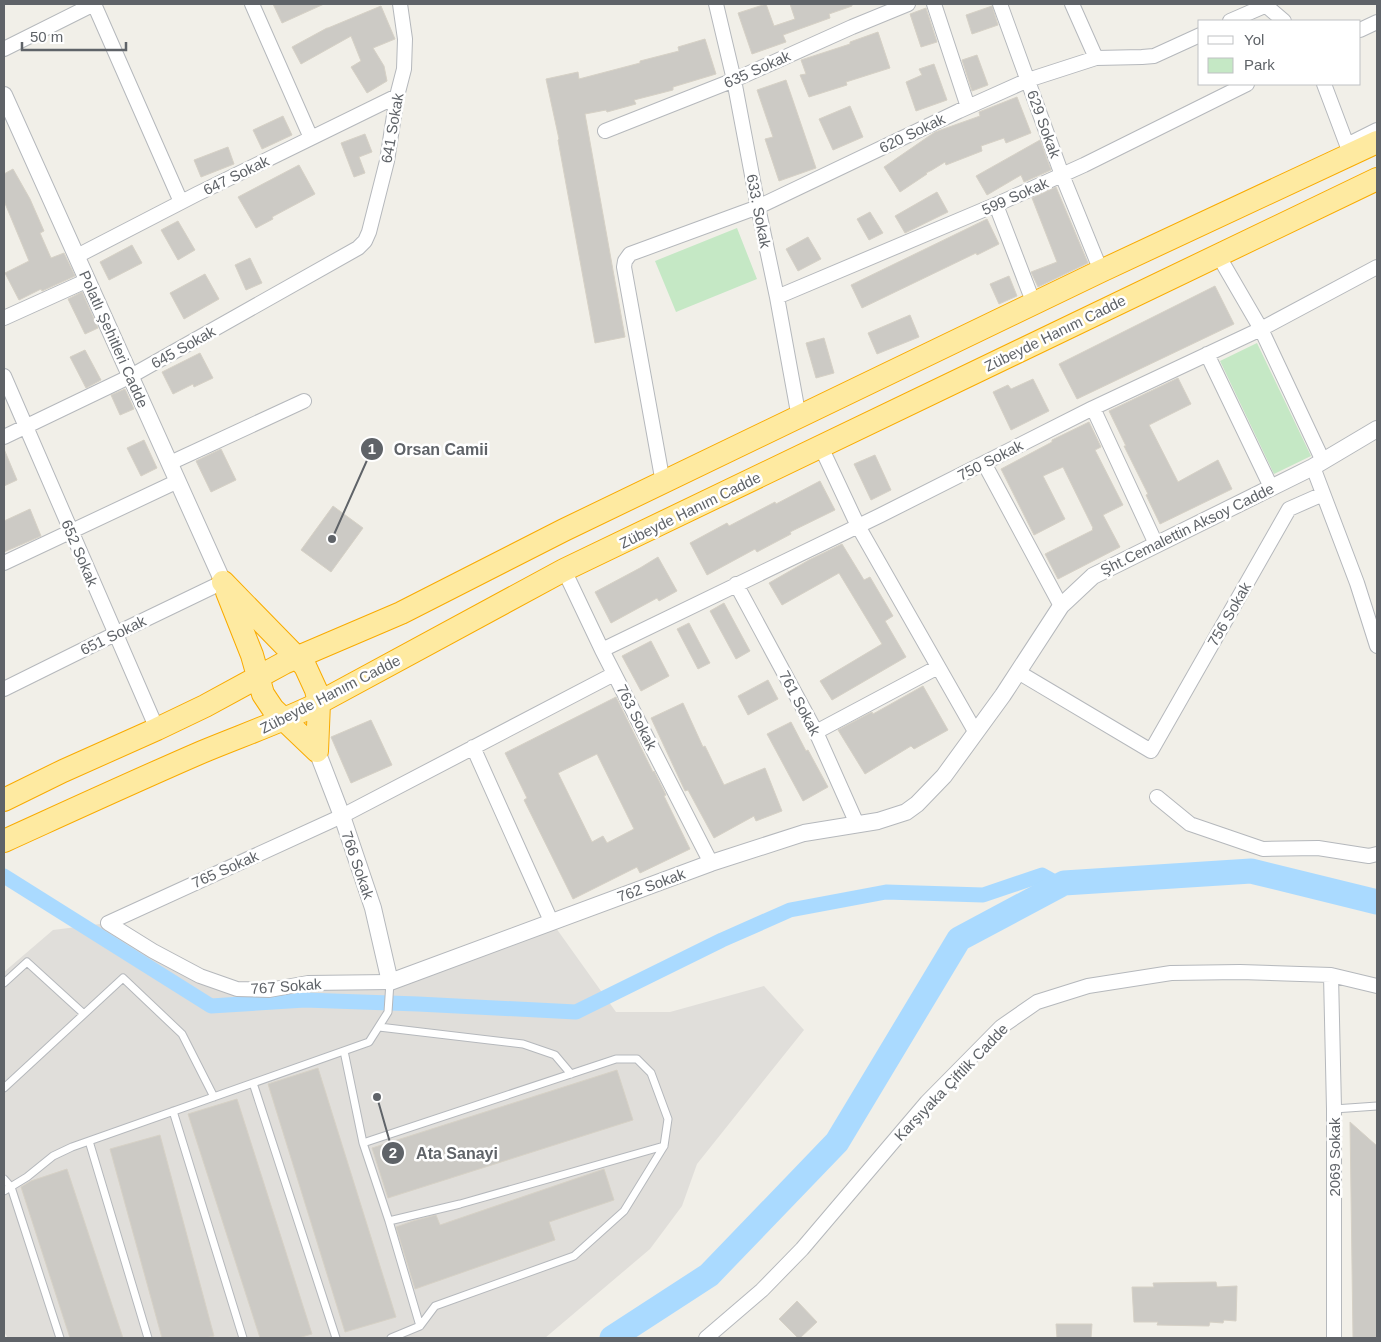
<svg xmlns="http://www.w3.org/2000/svg" width="1381" height="1342" font-family="Arial,sans-serif">
<rect width="100%" height="100%" fill="#f1efe8"/>
<path fill="#e0deda" d="M 551,921 L 616,1012 L 670,1012 L 764,986 L 804,1030 L 697,1164 L 682,1206 L 650,1249 L 545,1338 L 8,1338 L 4,1332 L 4,972 L 53,930 L 108,923 L 237,989 L 390,982 Z"/>
<path fill="#c5e8c5" d="M 737,228 L 757,279 L 676,312 L 655,261 Z
M 1257,343 L 1311,456 L 1274,474 L 1220,361 Z"/>
<g fill="none" stroke-linecap="round" stroke-linejoin="round">
<path stroke="#aadaff" stroke-width="15" d="M 4,876 L 211,1006 L 305,1000 L 418,1004 L 576,1012 L 722,940 L 790,910 L 886,892 L 983,895 L 1042,875 L 1060,885"/>
<path stroke="#aadaff" stroke-width="25" d="M 612,1338 L 709,1275 L 837,1142 L 959,939 L 1064,883 L 1251,871 L 1377,902"/>
</g>
<path fill="#cccac5" stroke="#d6d1c6" fill-rule="evenodd" d="M 273,4 L 324,4 L 282,23 Z
M 766,4 L 774,26 L 795,19 L 790,4 L 852,4 L 852,6 L 829,14 L 830,18 L 783,35 L 786,42 L 752,54 L 738,13 Z
M 381,6 L 395,39 L 373,48 L 384,66 L 387,81 L 367,93 L 351,67 L 361,61 L 351,36 L 301,64 L 292,47 L 327,28 L 328,28 Z
M 992,6 L 998,25 L 972,34 L 966,15 Z
M 926,8 L 937,42 L 921,47 L 910,14 Z
M 878,32 L 890,68 L 846,82 L 847,85 L 809,97 L 800,75 L 806,74 L 801,60 L 850,44 L 850,42 Z
M 705,39 L 716,74 L 673,87 L 673,90 L 634,100 L 636,104 L 607,112 L 606,110 L 585,114 L 625,337 L 595,343 L 558,140 L 559,139 L 546,79 L 578,72 L 579,79 L 640,63 L 640,61 L 679,51 L 678,47 Z
M 977,55 L 988,85 L 972,91 L 962,60 Z
M 934,64 L 947,100 L 916,111 L 906,82 L 922,75 L 919,69 Z
M 786,80 L 816,168 L 779,181 L 765,139 L 773,137 L 757,90 Z
M 1017,97 L 1031,133 L 1006,143 L 1004,138 L 981,146 L 982,151 L 946,165 L 945,162 L 932,170 L 926,173 L 927,174 L 900,192 L 884,167 L 935,132 L 980,116 L 979,112 Z
M 850,106 L 863,137 L 833,150 L 819,119 Z
M 283,116 L 292,135 L 262,149 L 253,130 Z
M 365,134 L 372,152 L 359,157 L 365,173 L 354,177 L 341,143 Z
M 1040,140 L 1051,170 L 1024,182 L 1021,175 L 987,195 L 976,176 Z
M 228,147 L 234,164 L 201,177 L 194,160 Z
M 299,165 L 315,194 L 272,217 L 273,219 L 256,228 L 238,197 Z
M 13,169 L 30,199 L 44,231 L 40,233 L 51,258 L 64,253 L 75,276 L 42,291 L 41,289 L 19,300 L 5,273 L 29,261 L 4,201 L 4,174 Z
M 1056,187 L 1088,263 L 1038,287 L 1031,272 L 1057,262 L 1032,198 Z
M 937,192 L 948,212 L 905,233 L 895,216 Z
M 870,212 L 883,233 L 869,240 L 857,219 Z
M 987,219 L 999,244 L 977,255 L 976,253 L 862,308 L 851,285 Z
M 178,221 L 195,250 L 178,260 L 161,230 Z
M 808,237 L 821,259 L 798,271 L 786,249 Z
M 132,245 L 142,263 L 109,280 L 100,262 Z
M 250,258 L 262,283 L 246,290 L 235,265 Z
M 205,274 L 219,299 L 184,319 L 170,293 Z
M 1009,276 L 1017,296 L 999,304 L 990,284 Z
M 1215,286 L 1234,324 L 1077,399 L 1059,364 Z
M 82,292 L 98,328 L 85,334 L 68,299 Z
M 910,315 L 919,337 L 877,354 L 868,333 Z
M 824,338 L 834,373 L 816,378 L 806,343 Z
M 85,350 L 101,380 L 86,388 L 70,357 Z
M 200,353 L 213,378 L 194,387 L 193,384 L 173,394 L 162,372 Z
M 1178,378 L 1191,404 L 1149,425 L 1178,482 L 1218,460 L 1232,489 L 1160,524 L 1146,495 L 1148,494 L 1124,446 L 1126,446 L 1109,411 Z
M 1033,379 L 1049,411 L 1011,430 L 993,392 L 1008,385 L 1011,389 Z
M 125,389 L 134,409 L 120,415 L 111,395 Z
M 1089,422 L 1101,447 L 1095,450 L 1123,505 L 1103,515 L 1120,547 L 1058,579 L 1045,554 L 1093,530 L 1092,529 L 1093,528 L 1063,467 L 1043,476 L 1065,519 L 1034,535 L 1001,469 L 1052,442 L 1052,440 Z
M 144,440 L 157,468 L 141,476 L 127,448 Z
M 4,449 L 17,480 L 4,486 Z
M 221,449 L 236,480 L 211,492 L 196,461 Z
M 875,455 L 891,490 L 871,500 L 854,464 Z
M 820,481 L 835,510 L 790,532 L 791,534 L 757,552 L 755,549 L 707,575 L 690,543 L 727,523 L 729,526 L 775,502 L 776,504 Z
M 333,506 L 363,528 L 331,572 L 301,550 Z
M 30,509 L 41,536 L 4,552 L 4,521 Z
M 842,544 L 864,580 L 870,577 L 893,616 L 885,621 L 906,657 L 832,700 L 820,681 L 882,644 L 839,573 L 782,605 L 769,583 L 809,560 Z
M 658,557 L 677,591 L 659,601 L 657,598 L 611,623 L 595,592 L 640,568 Z
M 724,603 L 750,651 L 736,659 L 710,611 Z
M 689,623 L 710,663 L 698,669 L 677,629 Z
M 651,641 L 669,676 L 641,691 L 622,656 Z
M 768,680 L 778,699 L 748,715 L 738,696 Z
M 923,686 L 948,730 L 914,749 L 911,746 L 865,774 L 838,730 L 872,712 L 873,714 Z
M 616,697 L 653,772 L 654,771 L 666,795 L 664,796 L 690,849 L 640,873 L 637,867 L 573,899 L 524,800 L 527,798 L 505,753 ZM 597,754 L 634,829 L 607,843 L 603,836 L 592,842 L 558,773 Z
M 683,703 L 703,747 L 705,746 L 724,785 L 765,768 L 782,811 L 756,821 L 754,816 L 714,838 L 688,790 L 685,791 L 651,718 Z
M 371,720 L 392,765 L 351,783 L 331,737 Z
M 791,722 L 806,751 L 808,750 L 828,787 L 803,801 L 767,734 Z
M 318,1068 L 396,1317 L 345,1332 L 268,1084 Z
M 617,1070 L 633,1120 L 388,1198 L 372,1148 Z
M 237,1099 L 312,1334 L 298,1338 L 260,1338 L 188,1114 Z
M 1350,1122 L 1377,1146 L 1377,1338 L 1353,1338 Z
M 160,1135 L 214,1336 L 205,1338 L 162,1338 L 110,1149 Z
M 67,1169 L 123,1338 L 70,1338 L 21,1187 L 31,1181 Z
M 604,1169 L 614,1200 L 549,1222 L 555,1240 L 415,1289 L 396,1227 L 413,1221 L 436,1215 L 440,1225 Z
M 1216,1282 L 1217,1287 L 1237,1286 L 1236,1321 L 1224,1320 L 1223,1323 L 1210,1322 L 1209,1326 L 1157,1325 L 1158,1322 L 1134,1322 L 1132,1287 L 1154,1287 L 1153,1283 Z
M 797,1301 L 817,1322 L 800,1338 L 798,1338 L 779,1319 Z
M 1056,1324 L 1092,1324 L 1091,1338 L 1057,1338 Z"/>
<g fill="none" stroke-linecap="round" stroke-linejoin="round">
<defs>
<path id="service" d="M 4,983 L 27,962 L 84,1014
M 379,1027 L 523,1044 L 555,1055 L 571,1074
M 344,1051 L 363,1143 L 616,1059 L 637,1059 L 651,1073 L 668,1119 L 664,1146 L 624,1211 L 574,1256 L 435,1306 L 420,1326 L 391,1338
M 253,1083 L 336,1338
M 4,1088 L 123,978 L 182,1034 L 214,1097
M 1334,1109 L 1377,1106
M 173,1111 L 243,1338
M 89,1141 L 148,1338
M 363,1143 L 389,1221 L 420,1326
M 4,1179 L 11,1187 L 60,1338
M 4,1191 L 27,1177 L 53,1156 L 72,1147 L 369,1042 L 388,1012 L 390,982
M 389,1221 L 460,1204 L 664,1146"/>
<path id="minor" d="M 94,4 L 181,202
M 252,4 L 311,138
M 716,4 L 734,80 L 758,207 L 777,297 L 799,418
M 934,4 L 968,107
M 1000,4 L 1062,175 L 1101,271
M 1072,4 L 1096,58
M 1264,4 L 1284,21
M 1230,21 L 1269,4
M 1360,30 L 1377,22
M 4,49 L 94,4
M 1324,84 L 1347,145 L 1377,130
M 605,131 L 734,80 L 852,27 L 908,4
M 996,205 L 1034,304
M 1218,255 L 1261,329 L 1323,461
M 77,256 L 197,194 L 397,96
M 777,297 L 1002,202 L 1084,165 L 1247,84
M 4,318 L 88,280
M 1207,354 L 1271,487
M 4,376 L 157,729
M 1093,408 L 1156,544
M 4,437 L 131,376 L 358,248 L 365,241 L 369,232 L 387,161 L 397,96 L 404,69 L 405,39 L 400,4
M 821,447 L 858,526 L 976,733
M 170,463 L 304,401
M 984,463 L 1061,606
M 1313,467 L 1357,583 L 1377,646
M 663,483 L 624,267 L 625,261 L 630,254 L 758,207 L 959,111 L 1028,80 L 1096,58 L 1142,57 L 1154,56 L 1200,35
M 4,563 L 178,481
M 564,570 L 602,650 L 711,863
M 736,584 L 816,732 L 857,824
M 602,650 L 881,515 L 1093,408 L 1261,329 L 1377,267
M 1018,672 L 1151,751 L 1289,509 L 1323,494
M 4,689 L 115,634 L 223,582
M 816,732 L 938,667
M 473,747 L 551,921
M 1157,797 L 1190,824 L 1263,849 L 1318,848 L 1369,856 L 1377,854
M 108,923 L 342,816 L 614,674
M 108,923 L 153,951 L 200,976 L 237,989 L 269,990 L 308,983 L 390,982
M 1331,975 L 1334,1109 L 1334,1338
M 706,1338 L 762,1290 L 802,1249 L 927,1102 L 1001,1027 L 1037,1002 L 1088,986 L 1171,973 L 1240,972 L 1331,975 L 1377,986"/>
<path id="tertiary" d="M 4,95 L 223,582
M 317,751 L 342,816 L 373,908 L 390,982 L 711,863 L 804,833 L 878,821 L 906,812 L 917,804 L 944,776 L 1003,695 L 1061,606 L 1093,576 L 1313,467 L 1377,429"/>
<path id="trunk" d="M 223,582 L 305,666 L 316,690 L 319,703 L 317,751
M 227,592 L 252,655 L 263,694 L 273,709 L 317,751
M 4,800 L 63,771 L 157,729 L 205,706 L 284,663 L 401,613 L 564,530 L 1101,271 L 1377,142
M 4,841 C 70,811 135,781 202,752 C 238,737 275,724 311,707 L 564,570 L 1377,179"/>
</defs>
<use href="#service" stroke="#b5b8bc" stroke-width="9"/>
<use href="#minor" stroke="#b5b8bc" stroke-width="16"/>
<use href="#tertiary" stroke="#b5b8bc" stroke-width="18"/>
<use href="#trunk" stroke="#f9ab00" stroke-width="24"/>
<use href="#service" stroke="#fff" stroke-width="7"/>
<use href="#minor" stroke="#fff" stroke-width="14"/>
<use href="#tertiary" stroke="#fff" stroke-width="16"/>
<use href="#trunk" stroke="#feeaa1" stroke-width="22"/>
</g>
<g text-anchor="middle" dominant-baseline="central" stroke-width="5" stroke-linejoin="round" paint-order="stroke">
<g font-size="15" fill="#5f6368" stroke="#fff">
<text transform="translate(757 69) rotate(-24)">635 Sokak</text>
<text transform="translate(1044 124) rotate(70)">629 Sokak</text>
<text transform="translate(392 128) rotate(-80)">641 Sokak</text>
<text transform="translate(912 133) rotate(-26)">620 Sokak</text>
<text transform="translate(236 175) rotate(-26)">647 Sokak</text>
<text transform="translate(1015 196) rotate(-24)">599 Sokak</text>
<text transform="translate(759 211) rotate(79)">633. Sokak</text>
<text transform="translate(1055 333) rotate(-26)">Zübeyde Hanım Cadde</text>
<text transform="translate(114 339) rotate(66)">Polatlı Şehitleri Cadde</text>
<text transform="translate(183 347) rotate(-29)">645 Sokak</text>
<text transform="translate(990 460) rotate(-27)">750 Sokak</text>
<text transform="translate(690 510) rotate(-26)">Zübeyde Hanım Cadde</text>
<text transform="translate(1187 529) rotate(-26)">Şht.Cemalettin Aksoy Cadde</text>
<text transform="translate(80 553) rotate(67)">652 Sokak</text>
<text transform="translate(1229 614) rotate(-60)">756 Sokak</text>
<text transform="translate(113 635) rotate(-26)">651 Sokak</text>
<text transform="translate(330 694) rotate(-27)">Zübeyde Hanım Cadde</text>
<text transform="translate(800 703) rotate(62)">761 Sokak</text>
<text transform="translate(637 717) rotate(63)">763 Sokak</text>
<text transform="translate(358 865) rotate(71)">766 Sokak</text>
<text transform="translate(225 869) rotate(-24)">765 Sokak</text>
<text transform="translate(651 885) rotate(-20)">762 Sokak</text>
<text transform="translate(286 986) rotate(-4)">767 Sokak</text>
<text transform="translate(951 1082) rotate(-46)">Karşıyaka Çiftlik Cadde</text>
<text transform="translate(1334 1157) rotate(-90)">2069 Sokak</text>
</g>
</g>
<path fill="none" stroke="#5f6368" stroke-width="2" d="M332 539L372 449M377 1097L393 1153"/>
<g fill="#5f6368" stroke="#fff" stroke-width="2">
<circle cx="332" cy="539" r="5"/>
<circle cx="377" cy="1097" r="5"/>
<circle cx="372" cy="449" r="12"/>
<circle cx="393" cy="1153" r="12"/>
</g>
<g font-size="15" text-anchor="middle" font-weight="bold" fill="#fff">
<text x="372" y="454">1</text>
<text x="393" y="1158">2</text>
</g>
<g font-size="16" text-anchor="middle" font-weight="bold" fill="#5f6368" stroke="#fff" stroke-width="5" stroke-linejoin="round" paint-order="stroke">
<text x="441" y="455">Orsan Camii</text>
<text x="457" y="1159">Ata Sanayi</text>
</g>
<rect width="1381" height="1342" fill="none" stroke="#5f6368" stroke-width="10"/>
<rect x="1198" y="20" width="162" height="65" fill="#ffffff" stroke="#bfc1c3"/>
<rect x="1208" y="36" width="25" height="8" fill="#ffffff" stroke="#bfc1c3"/>
<text x="1244" y="45" font-size="15" fill="#5f6368">Yol</text>
<rect x="1208" y="58" width="25" height="15" fill="#c5e8c5" stroke="#bfc1c3"/>
<text x="1244" y="70" font-size="15" fill="#5f6368">Park</text>
<path d="M22 42v8h104v-8" fill="none" stroke="#5f6368" stroke-width="2.5"/>
<text x="30" y="42" font-size="15" fill="#5f6368" stroke="#ffffff" stroke-width="4" paint-order="stroke">50 m</text>
</svg>
